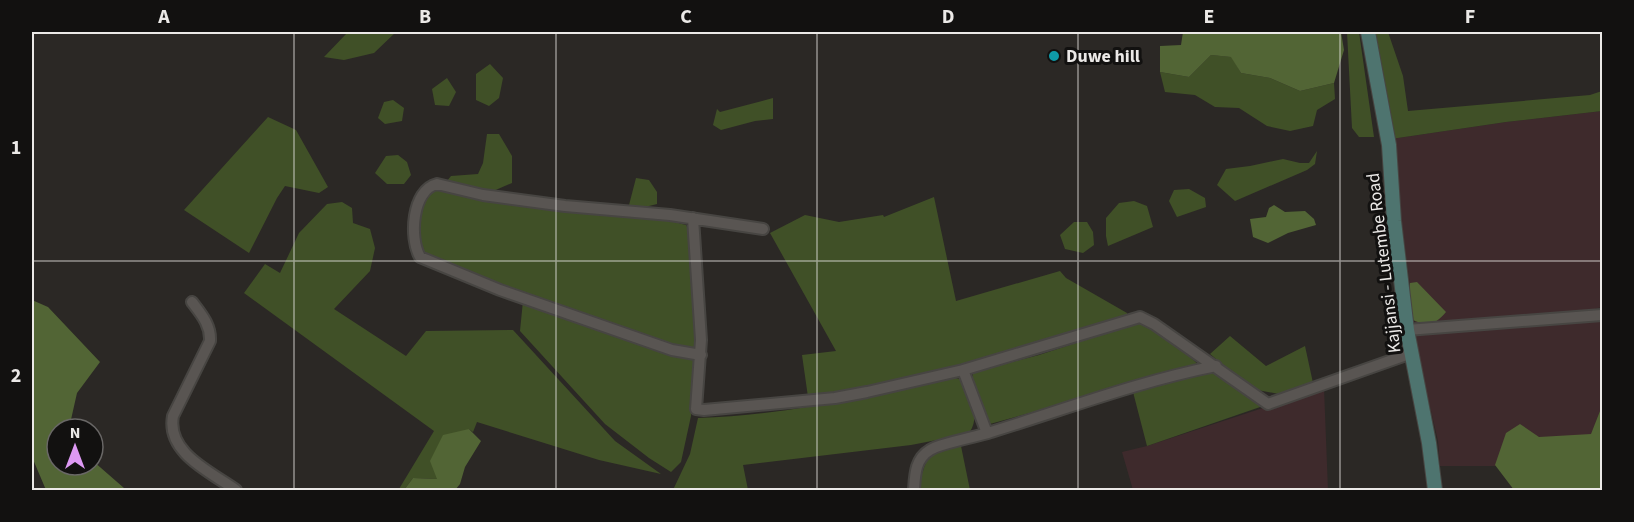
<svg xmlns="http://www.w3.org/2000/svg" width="1634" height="522" font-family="'Source Sans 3',sans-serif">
<rect width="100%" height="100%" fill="#2b2825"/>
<path fill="#3e2a2c" d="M 1602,111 L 1602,307 L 1587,311 L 1415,324 L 1391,139 L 1506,122 Z
M 1602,319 L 1602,466 L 1440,466 L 1438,441 L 1413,334 L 1451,332 L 1501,325 Z
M 1324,388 L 1328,490 L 1133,490 L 1122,452 L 1147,446 Z"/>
<path fill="#405027" d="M 348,32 L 396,32 L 374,53 L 344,60 L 324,57 Z
M 1347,32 L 1359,32 L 1374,137 L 1359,137 L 1352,128 Z
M 1374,32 L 1388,32 L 1403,76 L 1408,111 L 1590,95 L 1602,91 L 1602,111 L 1506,122 L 1391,139 Z
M 1211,55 L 1232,57 L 1241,73 L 1270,78 L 1300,91 L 1334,83 L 1335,99 L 1317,110 L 1313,126 L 1290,131 L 1267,126 L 1239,108 L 1215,107 L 1195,95 L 1165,92 L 1160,72 L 1189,77 Z
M 490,64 L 503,78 L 499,98 L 489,106 L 476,100 L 476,74 Z
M 447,78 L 456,92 L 449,106 L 435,105 L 432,89 Z
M 773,98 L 773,119 L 755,121 L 721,130 L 713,125 L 717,109 L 720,112 Z
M 393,100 L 404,108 L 402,121 L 385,124 L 378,118 L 384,102 Z
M 268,117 L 296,130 L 328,187 L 319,193 L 285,186 L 277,198 L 249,253 L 184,210 Z
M 487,134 L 499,134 L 512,156 L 512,183 L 491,192 L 447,181 L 451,176 L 478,174 L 483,163 Z
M 1317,151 L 1315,164 L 1307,170 L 1235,201 L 1217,185 L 1226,169 L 1250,166 L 1283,159 L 1300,163 L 1309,163 Z
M 398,155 L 407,162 L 411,175 L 404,184 L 387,184 L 375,173 L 386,156 Z
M 636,178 L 649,180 L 657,192 L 657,204 L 641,208 L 629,205 Z
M 1189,189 L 1205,198 L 1206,207 L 1177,217 L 1169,201 L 1174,190 Z
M 441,190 L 477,200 L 641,217 L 667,220 L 686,225 L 691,235 L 699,351 L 656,341 L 510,290 L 424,255 C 412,234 417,209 432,191 Z
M 934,197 L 956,301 L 1060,271 L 1066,278 L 1127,313 L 1127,317 C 1022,350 917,386 808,397 L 802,355 L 836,351 L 770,233 L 805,215 L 839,222 L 883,215 L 884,217 Z
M 1134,201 L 1147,206 L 1153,227 L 1108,246 L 1106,236 L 1106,218 L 1119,203 Z
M 342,202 L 352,208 L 353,223 L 370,229 L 375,248 L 370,271 L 334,309 L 406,356 L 426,331 L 513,330 L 615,441 L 661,474 L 599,460 L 477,422 L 473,432 L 469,429 L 437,479 L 413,478 L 404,490 L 399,489 L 434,431 L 244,293 L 265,264 L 280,273 L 299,233 L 327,204 Z
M 1074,222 L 1087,222 L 1093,232 L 1094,245 L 1083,253 L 1065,249 L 1060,235 Z
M 523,301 L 697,358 L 691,416 L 681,462 L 671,472 L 649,458 L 605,424 L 520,331 Z
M 1134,324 L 1147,324 L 1180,348 L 1200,366 L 990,424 C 984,410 970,388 973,372 L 1039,355 Z
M 1230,336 L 1266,366 L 1305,346 L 1313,383 L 1279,394 L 1252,389 L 1210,354 Z
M 1212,371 L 1226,376 L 1263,406 L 1147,446 L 1133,392 Z
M 952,377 L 963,380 C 969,398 982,418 968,434 L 911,445 L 743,465 L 748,490 L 673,490 L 690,454 L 698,418 C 784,415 868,397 952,377 Z
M 961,446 L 970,490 L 919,490 C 919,483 920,478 923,471 C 930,448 939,451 961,446 Z"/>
<path fill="#526535" d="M 1183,32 L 1341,32 L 1344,50 L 1334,83 L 1300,91 L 1270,78 L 1241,73 L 1231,57 L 1211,55 L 1189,77 L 1160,72 L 1160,46 L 1181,45 Z
M 1274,205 L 1285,212 L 1305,211 L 1314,219 L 1316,225 L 1288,233 L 1268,243 L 1253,237 L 1250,219 L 1266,217 L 1269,208 Z
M 1417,282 L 1446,312 C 1436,324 1429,327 1413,320 L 1408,298 L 1410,283 Z
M 32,300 L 48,307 L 100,362 L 77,393 L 70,424 L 71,429 L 57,429 L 57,465 L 93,465 L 93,461 L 124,488 L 123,490 L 46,490 L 32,457 Z
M 1602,406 L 1602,490 L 1514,490 L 1495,465 L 1506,433 L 1520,424 L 1539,437 L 1591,434 Z
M 469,429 L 481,441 L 465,467 L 460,484 L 455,490 L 404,490 L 413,478 L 437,479 L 430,461 L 443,435 Z"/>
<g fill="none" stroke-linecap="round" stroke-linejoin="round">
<defs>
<path id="street" d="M 693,218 L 701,340 L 696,409 L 704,410 L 835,398 L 867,392 L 963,370 L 1140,317 L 1154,324 L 1268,404 L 1412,353
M 192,302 C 201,314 211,325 210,341 L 173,416 C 166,453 211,472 236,490
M 1407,330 L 1602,315
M 701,355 L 672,350 L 500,290 L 420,257 C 409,238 412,190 437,184 L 483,195 L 565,206 L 670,215 L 763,229
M 963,370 L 987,433
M 914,490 C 915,475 915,459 930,450 C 940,443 977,437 991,432 C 1066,409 1140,381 1216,366"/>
<path id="secondary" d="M 1368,32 L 1389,145 L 1394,221 L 1407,330 L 1429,443 L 1435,490"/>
</defs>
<use href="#street" stroke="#474542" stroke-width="14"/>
<use href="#secondary" stroke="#474542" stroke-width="16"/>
<use href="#street" stroke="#595552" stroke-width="10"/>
<use href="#secondary" stroke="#4e746f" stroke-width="14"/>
</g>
<path fill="none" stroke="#ebe9e7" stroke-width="1.5" stroke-opacity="0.55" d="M 294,32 L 294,490M 556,32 L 556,490M 817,32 L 817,490M 1078,32 L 1078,490M 1340,32 L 1340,490M 32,261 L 1602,261"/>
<circle fill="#0f9aa8" stroke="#121110" stroke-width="2" cx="1054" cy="56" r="6"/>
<g text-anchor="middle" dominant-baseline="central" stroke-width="6" stroke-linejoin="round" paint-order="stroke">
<g font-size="18" font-weight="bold" fill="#ebe9e7" stroke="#121110" text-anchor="start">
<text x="1066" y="56">Duwe hill</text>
</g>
<g font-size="18" fill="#ebe9e7" stroke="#121110">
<text transform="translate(1384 263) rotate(-97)">Kajjansi - Lutembe Road</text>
</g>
</g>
<rect width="1634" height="522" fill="none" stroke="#121110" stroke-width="66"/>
<g transform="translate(75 447)"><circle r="28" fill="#121110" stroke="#696766" stroke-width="1.5"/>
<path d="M0-4.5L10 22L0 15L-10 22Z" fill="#dd99f3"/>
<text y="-9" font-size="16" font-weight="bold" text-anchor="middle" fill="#ebe9e7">N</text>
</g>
<rect x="33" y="33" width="1568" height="456" fill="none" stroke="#ebe9e7" stroke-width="2"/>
<g font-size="20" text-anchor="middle" font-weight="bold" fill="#ebe9e7">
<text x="164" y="23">A</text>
<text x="425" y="23">B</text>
<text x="686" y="23">C</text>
<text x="948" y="23">D</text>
<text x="1209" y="23">E</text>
<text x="1470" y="23">F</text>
<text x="16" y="154">1</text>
<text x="16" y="382">2</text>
</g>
</svg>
